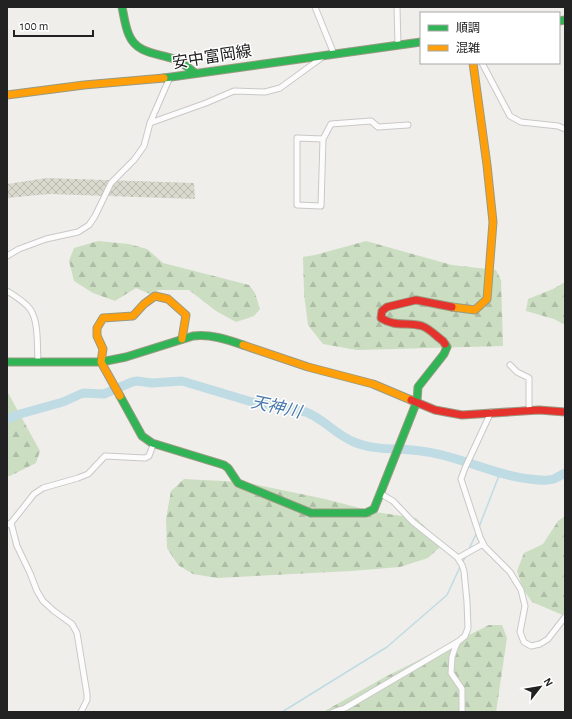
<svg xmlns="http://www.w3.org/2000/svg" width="572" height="719" font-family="'Alegreya Sans','Noto Sans JP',sans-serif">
<defs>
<pattern id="construction-cross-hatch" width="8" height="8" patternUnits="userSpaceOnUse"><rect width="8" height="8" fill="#d9d9cd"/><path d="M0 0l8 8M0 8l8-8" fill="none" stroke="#babab0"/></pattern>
<pattern id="forest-firs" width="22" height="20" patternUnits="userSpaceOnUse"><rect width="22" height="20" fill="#cbdec1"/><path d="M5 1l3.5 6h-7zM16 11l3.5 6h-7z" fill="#aebea6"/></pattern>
</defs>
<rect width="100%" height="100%" fill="#f0eeeb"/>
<path fill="url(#construction-cross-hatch)" d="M 47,178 L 194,183 L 195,199 L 49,194 L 7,198 L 7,184 Z"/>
<path fill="url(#forest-firs)" d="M 98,241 L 129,244 L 147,249 L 163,263 L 249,285 L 255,293 L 260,309 L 254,316 L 236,322 L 216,311 L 189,290 L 159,290 L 150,294 L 136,288 L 115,301 L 93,293 L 74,281 L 69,261 L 74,248 Z
M 366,241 L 452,265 L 496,270 L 501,280 L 503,346 L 357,350 L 323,344 L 308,325 L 304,294 L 303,257 L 315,255 Z
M 565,282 L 565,325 L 554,319 L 526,311 L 528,299 L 553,289 Z
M 7,391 L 40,451 L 36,463 L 10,476 L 7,476 Z
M 184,479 L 243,482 L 325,499 L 375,512 L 416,518 L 431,533 L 440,547 L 428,558 L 400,567 L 351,571 L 217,578 L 193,574 L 178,565 L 167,548 L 166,519 L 171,491 Z
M 565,516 L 565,616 L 532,602 L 523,589 L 517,571 L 524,553 L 543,544 L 558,521 Z
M 489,625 L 502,625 L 507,638 L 496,712 L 323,712 L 385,677 Z"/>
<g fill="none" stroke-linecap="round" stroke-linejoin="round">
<path stroke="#bfdbe3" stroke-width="1.5" d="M 479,527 L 500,473
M 468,551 L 477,532
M 462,563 L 466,556
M 282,712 L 387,647 L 447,595 L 460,567"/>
<path stroke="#bfdbe3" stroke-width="9" d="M 7,419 L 20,414 L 63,402 L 83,393 L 104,394 L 132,382 L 137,381 L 152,383 L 182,381 L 252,402 L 306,412 C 324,419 336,435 354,442 C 375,451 399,448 421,451 C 458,455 492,475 530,479 C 537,480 547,481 554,479 C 558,477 561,475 565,473"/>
<defs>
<path id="street" d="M 315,7 L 334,54
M 397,7 L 398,45
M 482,63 L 510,116 L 521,122 L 558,126 L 565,129
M 150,123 L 206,103 L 234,91 L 265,92 L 280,88 L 324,56
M 323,139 L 297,138 L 297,205 L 321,206 L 323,139 L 331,124 L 371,121 L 378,127 L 408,125
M 7,256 L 19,249 L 46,239 L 78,232 L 89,225 L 95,216 L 111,183 L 134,160 L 144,146 L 150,123 L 170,77
M 7,291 C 15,296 24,301 30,309 C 39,321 37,347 38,362
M 510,365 L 517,372 L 529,378 L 529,411
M 491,412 L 465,468 L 461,479 L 480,537 L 485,547 L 510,572 L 521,590 L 525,606 L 520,632 L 524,642 L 531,646 L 540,644 L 548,639 L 565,617
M 11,523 L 17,546 L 30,573 L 37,591 L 43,601 L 54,611 L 72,624 L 77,633 L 87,694 L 87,700 L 81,712
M 7,525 L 11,523 L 34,494 L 43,488 L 78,478 L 88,474 L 105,456 L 145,458 L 149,456 L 153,445
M 458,558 L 483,544
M 457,644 L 455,648 L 452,657 L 451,673 L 462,689 L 462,712
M 333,712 L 345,708 L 459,641 L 465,636 L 468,628 L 467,602 L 464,571 L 462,565 L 457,557 L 413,522 L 393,501 L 381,494"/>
<path id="fast" d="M 122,7 C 124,16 125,26 129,35 C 137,54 157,53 174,59 C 182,62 189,68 195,73
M 559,21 L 565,20
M 164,78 L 421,42
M 7,362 L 101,362 L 126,357 L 193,336 C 210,334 226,339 243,345
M 120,396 L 142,436 L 152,443 L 224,465 L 228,468 L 238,483 L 311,513 L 366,513 L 374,509 L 417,401 L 418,387 L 444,354 L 447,347 L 445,344"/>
<path id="slow" d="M 7,95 L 84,85 L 164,78
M 452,307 L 475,310 L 487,299 L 493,222 L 487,165 L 473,63
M 243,345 L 308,367 L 373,384 L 411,400
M 120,396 L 101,362 L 103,349 L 97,336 L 97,328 L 103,318 L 133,316 L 144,304 L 155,296 L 168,299 L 186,315 L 182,339"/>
<path id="jam" d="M 445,344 L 443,341 C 437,337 429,328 422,326 C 408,322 394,327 381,318 L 382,311 L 387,307 L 416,300 L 452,307
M 411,400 L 435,410 L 462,415 L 539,410 L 565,412"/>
</defs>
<use href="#street" stroke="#c9c8c7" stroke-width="7"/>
<use href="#fast" stroke="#999a82" stroke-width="9"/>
<use href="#slow" stroke="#999a82" stroke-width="9"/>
<use href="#jam" stroke="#999a82" stroke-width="9"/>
<use href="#street" stroke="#fdfcfc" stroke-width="5"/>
<use href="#fast" stroke="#30b455" stroke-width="7"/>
<use href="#slow" stroke="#ff9f0a" stroke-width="7"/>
<use href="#jam" stroke="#e5322d" stroke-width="7"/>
</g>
<g text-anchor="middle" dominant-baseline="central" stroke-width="3" stroke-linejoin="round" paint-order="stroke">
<g font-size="16" fill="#222" stroke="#fff">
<text transform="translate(212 57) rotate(-9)">安中富岡線</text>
</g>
<g font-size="17" font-style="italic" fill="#4a7aab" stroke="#fff">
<text transform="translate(276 407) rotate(12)">天神川</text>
</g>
</g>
<rect width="572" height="719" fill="none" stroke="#222222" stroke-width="16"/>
<rect x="420" y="12" width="140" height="52" fill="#ffffff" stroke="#a7a7a7"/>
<rect x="428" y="25" width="20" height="6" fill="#30b455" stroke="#a7a7a7"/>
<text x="456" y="32" font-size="12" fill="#222222">順調</text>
<rect x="428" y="45" width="20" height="6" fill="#ff9f0a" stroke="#a7a7a7"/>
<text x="456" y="52" font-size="12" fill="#222222">混雑</text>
<g transform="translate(540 687) rotate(59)" stroke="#ffffff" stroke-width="3" paint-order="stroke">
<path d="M0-3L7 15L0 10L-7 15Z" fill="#222222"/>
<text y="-6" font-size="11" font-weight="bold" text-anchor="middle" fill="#222222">N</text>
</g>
<path d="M14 30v6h79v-6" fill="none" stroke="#222222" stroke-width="2"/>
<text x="20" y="30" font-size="12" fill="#222222" stroke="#ffffff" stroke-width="3" paint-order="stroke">100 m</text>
</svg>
